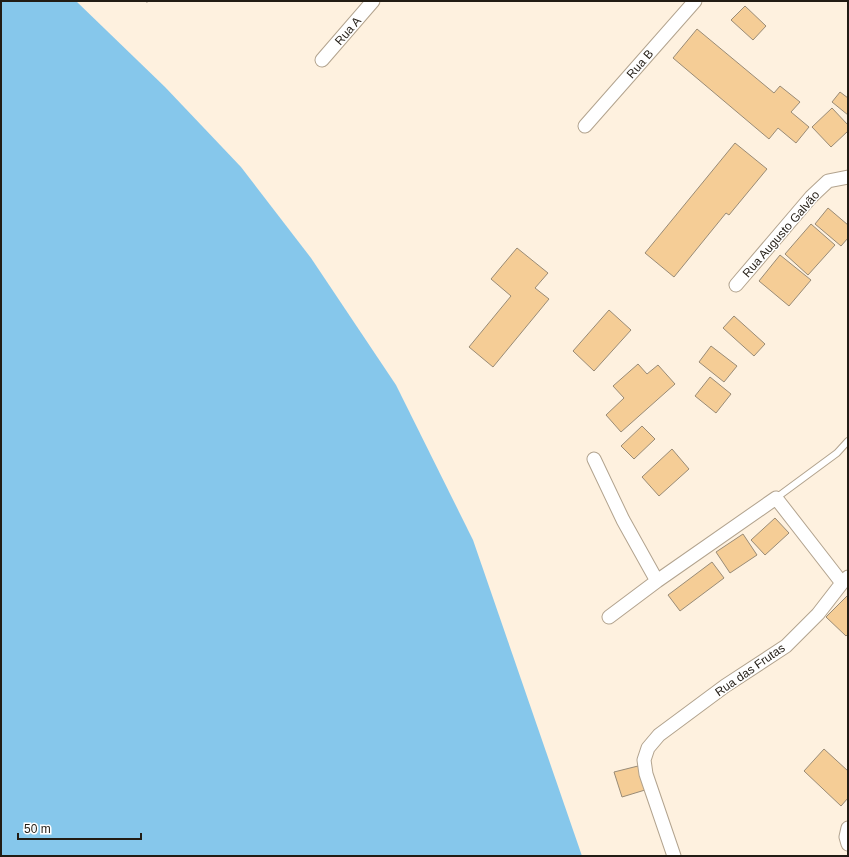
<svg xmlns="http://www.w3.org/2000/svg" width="849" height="857" font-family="Arial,sans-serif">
<rect width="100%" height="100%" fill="#fef1df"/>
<path fill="#86c7eb" d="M 1,1 L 76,1 L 165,87 L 241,167 L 311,258 L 396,385 L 473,540 L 582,856 L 1,856 Z"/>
<path fill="#f5cd96" stroke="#998b76" d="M 745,6 L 766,26 L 753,40 L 731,20 Z
M 697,29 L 774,93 L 780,86 L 800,102 L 791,112 L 809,127 L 796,143 L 778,128 L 769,139 L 673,58 Z
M 840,92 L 848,98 L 848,115 L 832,102 Z
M 832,108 L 848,125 L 848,131 L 831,147 L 812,127 Z
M 735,143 L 767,169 L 729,215 L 726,213 L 674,277 L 645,253 Z
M 828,208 L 848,225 L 848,238 L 841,246 L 815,224 Z
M 811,224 L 835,245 L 808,275 L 785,254 Z
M 517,248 L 548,273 L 535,288 L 549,299 L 493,367 L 469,347 L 511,296 L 491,279 Z
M 780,255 L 811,280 L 789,306 L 759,281 Z
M 609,310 L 631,330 L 594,371 L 573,351 Z
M 734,316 L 765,344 L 754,356 L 723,328 Z
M 711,346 L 737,366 L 724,382 L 699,362 Z
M 638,364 L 647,374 L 658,365 L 675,384 L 621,432 L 606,415 L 624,398 L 613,386 Z
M 710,377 L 731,394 L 716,413 L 695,396 Z
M 642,426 L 655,439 L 634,459 L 621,446 Z
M 672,449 L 689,469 L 659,496 L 642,477 Z
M 775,518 L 789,533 L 765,555 L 751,540 Z
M 743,534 L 757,555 L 730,573 L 716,552 Z
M 712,562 L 724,578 L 680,611 L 668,595 Z
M 848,595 L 848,634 L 846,636 L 826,617 Z
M 824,749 L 848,771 L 848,798 L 841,806 L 804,771 Z
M 638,766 L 645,790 L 622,797 L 614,772 Z"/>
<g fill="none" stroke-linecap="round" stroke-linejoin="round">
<defs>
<path id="service" d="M 776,498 L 837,453 L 848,441"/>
<path id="minor" d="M 322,60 L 373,1
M 585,126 L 695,1
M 736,285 L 811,197 L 828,181 L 848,177
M 594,459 L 623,520 L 657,581
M 609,617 L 657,581 L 776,498 L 842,583
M 848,828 L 846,837 L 848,844
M 674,856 L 646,774 L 644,760 L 648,748 L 659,735 L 725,686 L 786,646 L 818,614 L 842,583 L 848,577"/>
</defs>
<use href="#service" stroke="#b2a38e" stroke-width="8"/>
<use href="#minor" stroke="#b2a38e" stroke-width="15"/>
<path stroke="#aaa092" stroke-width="2.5" stroke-dasharray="3 3" stroke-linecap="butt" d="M 146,2 L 147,1"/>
<use href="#service" stroke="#fff" stroke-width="6"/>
<use href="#minor" stroke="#fff" stroke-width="13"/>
</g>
<g text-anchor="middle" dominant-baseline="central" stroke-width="3" stroke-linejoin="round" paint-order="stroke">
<g font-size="12" fill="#221c14" stroke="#fff">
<text transform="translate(348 31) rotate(-49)">Rua A</text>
<text transform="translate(640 64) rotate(-49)">Rua B</text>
<text transform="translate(781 234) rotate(-49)">Rua Augusto Galvão</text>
<text transform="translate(750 670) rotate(-35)">Rua das Frutas</text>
</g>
</g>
<rect width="849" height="857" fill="none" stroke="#221c14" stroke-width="4"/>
<path d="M18 833v6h123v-6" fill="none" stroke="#221c14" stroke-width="2"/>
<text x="24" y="833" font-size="12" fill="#221c14" stroke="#ffffff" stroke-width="3" paint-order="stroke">50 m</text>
</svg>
